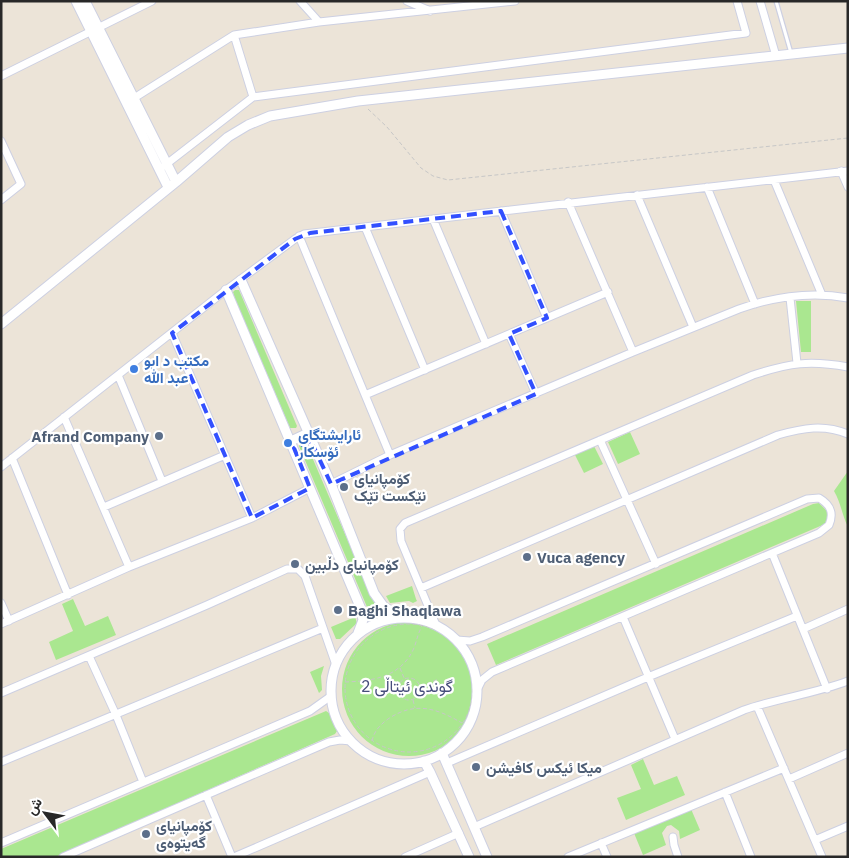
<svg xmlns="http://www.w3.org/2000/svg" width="849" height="858" font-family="'IBM Plex Sans',Vazirmatn,sans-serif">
<rect width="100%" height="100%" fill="#ece4d8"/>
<path fill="#aae790" d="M 235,290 L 239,290 L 297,426 L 296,428 L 290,428 L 235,299 L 233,292 Z
M 796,301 L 811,301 L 811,352 L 801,352 Z
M 630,432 L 640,454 L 618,464 L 608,442 Z
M 303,441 L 306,443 L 376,606 L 372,610 L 367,607 L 299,446 L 299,443 Z
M 594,446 L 603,464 L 584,473 L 575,455 Z
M 848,471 L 848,527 C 842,515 841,503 834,491 Z
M 819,503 L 828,512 L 829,519 L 825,524 L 496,665 L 487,644 L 813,504 Z
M 412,586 L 416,599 L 417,601 L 413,603 L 409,601 L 390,603 L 386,596 Z
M 73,599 L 85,626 L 108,616 L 116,635 L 56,660 L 49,642 L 73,631 L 62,604 Z
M 355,617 L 357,623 L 340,639 L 336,639 L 331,627 Z
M342 689a67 67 0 1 1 134 0a67 67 0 1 1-134 0Z
M 324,666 L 321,676 L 322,690 L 319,693 L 310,672 Z
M 326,711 L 329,713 L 337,731 L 335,734 L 55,857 L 1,857 L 1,849 Z
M 643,759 L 654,785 L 677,776 L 685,795 L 626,820 L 617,798 L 641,789 L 631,765 Z
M 691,809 L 700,830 L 680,839 L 679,831 L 671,825 L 667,826 L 662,833 L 666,845 L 643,855 L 634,833 Z"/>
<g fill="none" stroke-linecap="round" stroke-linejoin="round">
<defs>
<path id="service" d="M 776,1 L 791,53"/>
<path id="minor" d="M 300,1 L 319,22
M 407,1 L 430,11
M 760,1 L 776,56
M 234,35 L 253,97
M 1,76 L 152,1
M 131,100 L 234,35 L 319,22 L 515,1
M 1,141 L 21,184 L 1,200
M 164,166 L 253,97 L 746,33 L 737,1
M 841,171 L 848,187
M 774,180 L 822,295
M 707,187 L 755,304
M 637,195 L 693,327
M 568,202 L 633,352
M 501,211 L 547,318
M 433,219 L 486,344
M 365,227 L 425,370
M 299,236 L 390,455
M 790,298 L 797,363
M 172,333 L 252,518
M 509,334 L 536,394
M 118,375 L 162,481
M 365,395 L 608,292
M 64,417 L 129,567
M 600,440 L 656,564
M 12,458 L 68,595
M 1,467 L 226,290 L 295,239 L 304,234 L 848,171
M 331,484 L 390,455 L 633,352 L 739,309 C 773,297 812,291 848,298
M 104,507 L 225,455
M 772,553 L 827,689
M 421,588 L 778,435 C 803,428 824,424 848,434
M 1,603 L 9,621
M 623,617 L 675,739
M 1,624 L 129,567 L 252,518 L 310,488
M 436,625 L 401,541 L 400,529 L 405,523 L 753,375 C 790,363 809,360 848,367
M 803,629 L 848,609
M 457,640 L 470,641 L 482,637 L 807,499 L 819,498 C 831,505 834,513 829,525 L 819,533 L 492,672 L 482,680 L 477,690
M 89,656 L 116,715 L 143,782
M 1,693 L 207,605 L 287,569 L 298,569 L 305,576 L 336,665
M 757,706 L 822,857
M 1,762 L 323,628
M 447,763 L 648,677 L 797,616
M 789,779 L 848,753
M 725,792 L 751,857
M 206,795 L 232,857
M 474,827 L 744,710 C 778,698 814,694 848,681
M 673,837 L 674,845 L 678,857
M 815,840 L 848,826
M 1,843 L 310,711 L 331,696
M 601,843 L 607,857
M 63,857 L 329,742 L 340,740 L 351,741
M 234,857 L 430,772
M 405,857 L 459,833
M 568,857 L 784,768"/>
<path id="tertiary" d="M 76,1 L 168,187
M 85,1 L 176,182
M 241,280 L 331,484 L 374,593 L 384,607 L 403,617
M 226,290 L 361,609 L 363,620 L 358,633
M 1,324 L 176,182 L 228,137 L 248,125 L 270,116 L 358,101 L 848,48
M 291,441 L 308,433
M331 691a73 73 0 1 1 146 0a73 73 0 1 1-146 0Z
M 442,753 L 487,857
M 424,761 L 430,772 L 469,857"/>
</defs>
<use href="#service" stroke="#cdd0e2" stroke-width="5.5"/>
<use href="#minor" stroke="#cdd0e2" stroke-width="9"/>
<use href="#tertiary" stroke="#cdd0e2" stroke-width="11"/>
<path stroke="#c7c7c7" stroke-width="1" stroke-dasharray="4 2.5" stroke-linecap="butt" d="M 368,109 L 387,127 L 421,168 L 433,176 L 448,180 L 848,138
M345 688a64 64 0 1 1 128 0a64 64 0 1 1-128 0Z
M 400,668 L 404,678
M398 689a11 11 0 1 1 22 0a11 11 0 1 1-22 0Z
M 345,682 C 374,681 401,677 414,648 C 417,640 418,633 422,626
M 421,686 L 439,679
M 413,700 L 415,708
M 372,741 C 374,731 380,725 388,719 C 415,701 436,708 462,723"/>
<use href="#service" stroke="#fff" stroke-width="3"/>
<use href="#minor" stroke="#fff" stroke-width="7"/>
<use href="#tertiary" stroke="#fff" stroke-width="9"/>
</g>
<path fill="none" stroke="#3250ff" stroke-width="4" stroke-dasharray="10 6" stroke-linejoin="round" d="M 501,211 L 547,318 L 509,334 L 536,394 L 331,484 L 311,441 L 294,448 L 310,488 L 252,518 L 172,333 L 295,239 L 310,233 Z"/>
<g fill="#3f7fe0" stroke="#fff" stroke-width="2">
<circle cx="134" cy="369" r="5"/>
<circle cx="288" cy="443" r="5"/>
</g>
<g fill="#5c6f8a" stroke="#fff" stroke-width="2">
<circle cx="159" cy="436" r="5"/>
<circle cx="344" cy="487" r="5"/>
<circle cx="527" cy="557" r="5"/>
<circle cx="295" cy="564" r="5"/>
<circle cx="338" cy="610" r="5"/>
<circle cx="476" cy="767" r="5"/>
<circle cx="146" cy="834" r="5"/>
</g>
<g text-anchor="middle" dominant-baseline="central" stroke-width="4.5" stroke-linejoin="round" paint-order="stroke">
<g font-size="15" font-weight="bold" fill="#366cbe" stroke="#fff" text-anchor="start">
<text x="144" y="360">مكتب د ابو<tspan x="144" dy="17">عبد الله</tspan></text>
<text x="298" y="434">ئارایشتگای<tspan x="298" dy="17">ئۆسکار</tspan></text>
</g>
<g font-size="15" font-weight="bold" fill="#4e5e75" stroke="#fff" text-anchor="start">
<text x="149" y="436" text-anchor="end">Afrand Company</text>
<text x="354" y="478">کۆمپانیای<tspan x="354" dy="17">نێکست تێک</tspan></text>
<text x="537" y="557">Vuca agency</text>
<text x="305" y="564">کۆمپانیای دڵبین</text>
<text x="348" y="610">Baghi Shaqlawa</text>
<text x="486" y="767">میکا ئیکس کافیشن</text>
<text x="156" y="825">کۆمپانیای<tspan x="156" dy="17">گەیتوەی</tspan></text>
</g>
<g font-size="16" fill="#464d7b" stroke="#fff">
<text x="407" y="686">گوندی ئیتاڵی 2</text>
</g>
</g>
<rect width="849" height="858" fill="none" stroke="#282828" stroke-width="5"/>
<g transform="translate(45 813) rotate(302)" stroke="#ffffff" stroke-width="4" paint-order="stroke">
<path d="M0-4L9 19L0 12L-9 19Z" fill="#282828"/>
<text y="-8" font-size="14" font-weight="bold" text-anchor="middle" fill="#282828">ش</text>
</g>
</svg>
